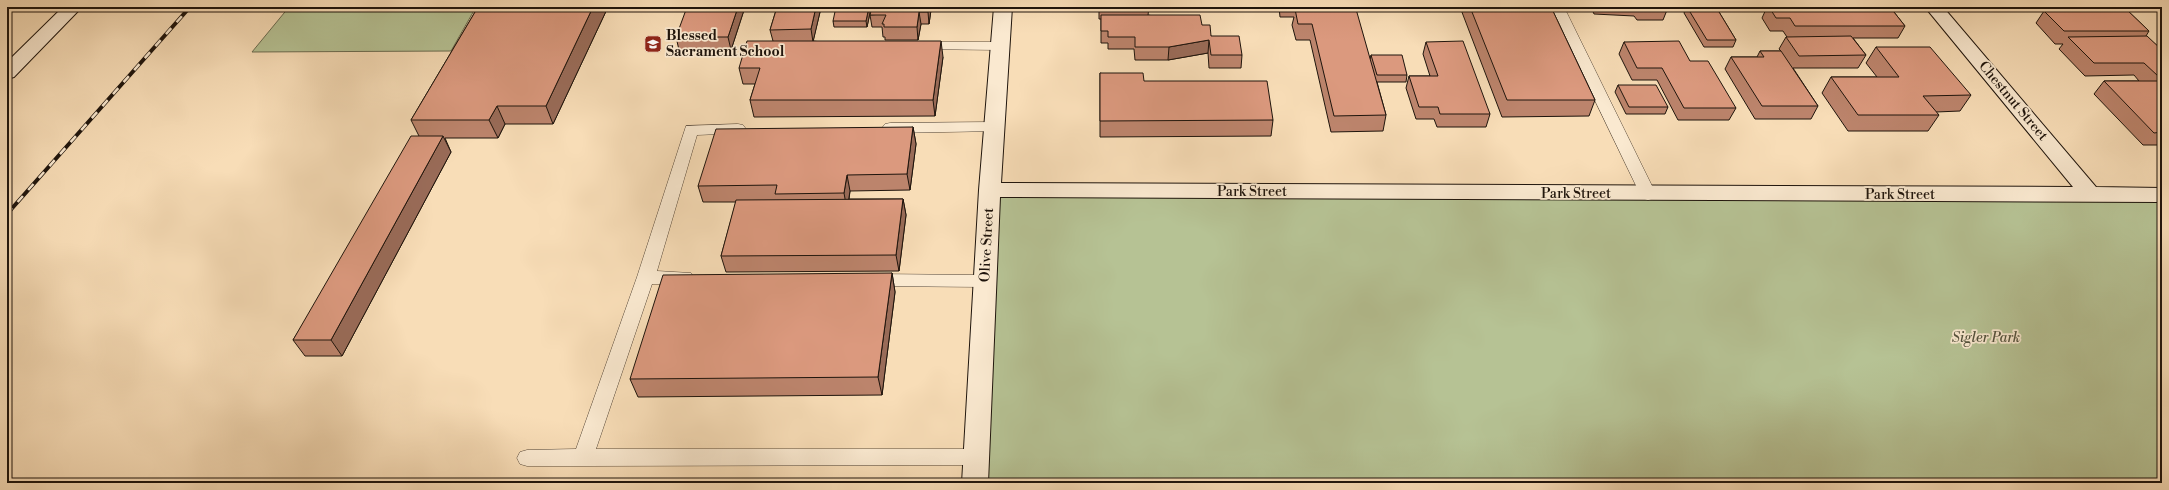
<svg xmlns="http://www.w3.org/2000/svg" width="2169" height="490" font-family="'Libre Bodoni',serif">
<rect width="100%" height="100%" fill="#f8ddb7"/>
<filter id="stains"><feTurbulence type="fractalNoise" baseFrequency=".005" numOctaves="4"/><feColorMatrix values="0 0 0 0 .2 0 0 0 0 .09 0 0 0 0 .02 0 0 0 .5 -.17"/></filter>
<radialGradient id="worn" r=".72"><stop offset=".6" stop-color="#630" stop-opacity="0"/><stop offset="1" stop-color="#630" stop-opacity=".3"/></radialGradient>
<path fill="#b6c294" stroke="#6a6b50" d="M 289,7 L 476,7 L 451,51 L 252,52 Z
M 2162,193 L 2162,483 L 985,483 L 996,196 Z"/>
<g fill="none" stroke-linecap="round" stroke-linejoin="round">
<defs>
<path id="lane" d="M 1550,7 L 1564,7 L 1656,194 L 1654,198 L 1648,200 L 1642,198 L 1640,194 Z
M 918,42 L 1000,42 L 1005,43 L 1007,46 L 1005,49 L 1000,50 L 913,49 L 911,46 L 913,43 Z
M 994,122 L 999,123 L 1002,127 L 999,131 L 890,133 L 885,132 L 882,128 L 885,124 L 890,123 Z
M 738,124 L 743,125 L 746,129 L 743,133 L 697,135 L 657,271 L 691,273 L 694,278 L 691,283 L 685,284 L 652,284 L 596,449 L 976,449 L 983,451 L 986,457 L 983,463 L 976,465 L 583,466 L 527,466 L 520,464 L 517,458 L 520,452 L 527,450 L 576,449 L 637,277 L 686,126 Z
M 871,274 L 985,275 L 991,276 L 994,281 L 991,286 L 985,287 L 871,286 L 865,285 L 862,280 L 865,275 Z"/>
<path id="secondary" d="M 63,7 L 82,7 L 14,77 L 7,79 L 7,62 Z
M 994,7 L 1012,7 L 1001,183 L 2073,187 L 1925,7 L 1943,7 L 2096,187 L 2162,188 L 2162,202 L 1000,197 L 988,483 L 962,483 L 979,190 Z"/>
</defs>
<use href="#lane" stroke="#544637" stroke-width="1"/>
<use href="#secondary" stroke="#1e140c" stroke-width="2"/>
<use href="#lane" fill="#fae9d0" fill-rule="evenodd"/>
<use href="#secondary" fill="#fae9d0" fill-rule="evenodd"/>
<defs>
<path id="rail" d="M 7,214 L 190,7"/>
</defs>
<use href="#rail" stroke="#1e140c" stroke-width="4"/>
<use href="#rail" stroke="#fae9d0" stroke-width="2.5" stroke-dasharray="8" stroke-linecap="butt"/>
</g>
<path fill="#bc846c" stroke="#1e140c" d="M 478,7 L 608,7 L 553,124 L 505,124 L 498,138 L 445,138 L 451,152 L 342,356 L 305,356 L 293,340 L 419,136 L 411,120 Z
M 745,7 L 731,50 L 679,50 L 676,37 Z
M 777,7 L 819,7 L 820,12 L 813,41 L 943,57 L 935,116 L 754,117 L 750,100 L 755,84 L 743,84 L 739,68 L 773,41 L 770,30 Z
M 1099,7 L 1149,7 L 1148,15 L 1202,25 L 1211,36 L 1242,55 L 1241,68 L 1209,68 L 1208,53 L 1168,60 L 1135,60 L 1134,49 L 1108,49 L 1108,43 L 1101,43 L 1101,19 L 1099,19 Z
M 1279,7 L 1339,7 L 1340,9 L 1370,59 L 1371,55 L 1407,75 L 1406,82 L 1377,82 L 1386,115 L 1383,131 L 1331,132 L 1310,40 L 1296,40 L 1292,25 L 1294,17 L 1280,17 Z
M 1460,7 L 1551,7 L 1595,100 L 1589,116 L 1502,117 Z
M 1591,7 L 1671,7 L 1670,10 L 1667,10 L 1663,20 L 1637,20 L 1634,16 L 1594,14 Z
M 1686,7 L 1716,7 L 1736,40 L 1733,47 L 1704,47 L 1684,13 Z
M 1767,7 L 1890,7 L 1905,26 L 1898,38 L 1853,38 L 1866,55 L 1858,68 L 1793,68 L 1818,106 L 1811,119 L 1755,119 L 1725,69 L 1731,57 L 1757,57 L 1760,51 L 1781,51 L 1779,49 L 1786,37 L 1787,37 L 1783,31 L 1770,31 L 1762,18 Z
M 2053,7 L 2133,7 L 2129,12 L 2149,31 L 2146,36 L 2162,50 L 2162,145 L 2143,145 L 2094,94 L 2104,81 L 2139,81 L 2134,75 L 2085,76 L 2059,49 L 2063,44 L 2055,44 L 2036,23 L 2044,11 L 2057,11 Z
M 871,8 L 867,27 L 834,27 L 833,21 Z
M 931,10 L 929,24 L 921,24 L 918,40 L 885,40 L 885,37 L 883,37 L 882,27 L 872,27 L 870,15 Z
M 1426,42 L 1490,114 L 1486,127 L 1437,127 L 1434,119 L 1416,119 L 1406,88 L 1409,76 L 1430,76 L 1423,54 Z
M 1624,42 L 1690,61 L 1736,108 L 1729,120 L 1678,120 L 1657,80 L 1632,80 L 1619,54 Z
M 1876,47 L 1971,95 L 1960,111 L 1936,112 L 1939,115 L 1928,131 L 1848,131 L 1822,93 L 1831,77 L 1877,77 L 1866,63 Z
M 1100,73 L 1273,120 L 1271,136 L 1100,137 Z
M 1618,85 L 1668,107 L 1665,114 L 1626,114 L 1615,92 Z
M 913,127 L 916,144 L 910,190 L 850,191 L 849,199 L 903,199 L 906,215 L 899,271 L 726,272 L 721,256 L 736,202 L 703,202 L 698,186 Z
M 892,273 L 895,292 L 882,395 L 638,397 L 630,379 Z"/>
<path fill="#996b58" stroke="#1e140c" d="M 593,7 L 608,7 L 553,124 L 546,106 Z
M 738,7 L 745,7 L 731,50 L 728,37 Z
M 816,7 L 819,7 L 820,12 L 813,42 L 811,29 Z
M 869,7 L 871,7 L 871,8 L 867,27 L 866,21 Z
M 928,7 L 931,7 L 931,10 L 929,24 L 928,12 Z
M 919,12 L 921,24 L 918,40 L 917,27 Z
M 1209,40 L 1208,53 L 1168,60 L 1169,47 Z
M 941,41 L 943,57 L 935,116 L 933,100 Z
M 497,106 L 505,124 L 498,138 L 489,120 Z
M 913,127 L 916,144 L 910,190 L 907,174 Z
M 443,136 L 451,152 L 342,356 L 331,340 Z
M 847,175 L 850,191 L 847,210 L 844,193 Z
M 903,199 L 906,215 L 899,271 L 896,255 Z
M 892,273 L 895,292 L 882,395 L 878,377 Z"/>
<path fill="#db997e" stroke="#1e140c" d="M 478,7 L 593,7 L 546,106 L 497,106 L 489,120 L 411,120 Z
M 687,7 L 738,7 L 728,37 L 676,37 Z
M 777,7 L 816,7 L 811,29 L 770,30 Z
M 836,7 L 869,7 L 866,21 L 833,21 Z
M 872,7 L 928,7 L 928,12 L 919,12 L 917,27 L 884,27 L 884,24 L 882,24 L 886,15 L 870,15 Z
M 1281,7 L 1339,7 L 1340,9 L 1281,10 Z
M 1470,7 L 1551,7 L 1595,100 L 1507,100 Z
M 1641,7 L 1668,7 L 1668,8 L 1642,8 Z
M 1687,7 L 1716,7 L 1736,40 L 1707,40 Z
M 1769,7 L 1890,7 L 1905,26 L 1795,26 L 1790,18 L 1776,18 Z
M 2069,7 L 2124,7 L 2149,31 L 2064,31 L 2044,11 L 2073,11 Z
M 1295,9 L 1356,9 L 1386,115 L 1334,116 L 1312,24 L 1298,24 Z
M 1101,15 L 1200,15 L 1202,25 L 1210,25 L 1211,36 L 1239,36 L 1242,55 L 1211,55 L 1209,40 L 1169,47 L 1135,47 L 1135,37 L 1108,37 L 1108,31 L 1101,31 Z
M 1851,36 L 1866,55 L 1799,56 L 1786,37 Z
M 2147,36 L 2162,50 L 2162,76 L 2158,76 L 2144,63 L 2094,63 L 2068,37 Z
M 747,41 L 941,41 L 933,100 L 750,100 L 760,68 L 739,68 Z
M 1463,41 L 1490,114 L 1440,114 L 1438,107 L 1419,107 L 1409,76 L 1438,76 L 1426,42 Z
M 1679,41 L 1690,61 L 1708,61 L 1736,108 L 1684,108 L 1662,68 L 1637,68 L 1624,42 Z
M 1876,47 L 1930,47 L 1971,95 L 1923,96 L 1939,115 L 1858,115 L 1831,77 L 1899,77 Z
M 1760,51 L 1781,51 L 1818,106 L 1762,106 L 1731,57 L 1764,57 Z
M 1371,55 L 1402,55 L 1407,75 L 1377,75 Z
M 1100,73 L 1143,73 L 1144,81 L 1267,81 L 1273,120 L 1100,121 Z
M 2104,81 L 2162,81 L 2162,132 L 2154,133 Z
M 1618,85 L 1656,85 L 1668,107 L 1629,107 Z
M 913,127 L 907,174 L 847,175 L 844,193 L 775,194 L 777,185 L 698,186 L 716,129 Z
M 411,136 L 443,136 L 331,340 L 293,340 Z
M 903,199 L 896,255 L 721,256 L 736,200 Z
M 892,273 L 878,377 L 630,379 L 663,275 Z"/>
<defs>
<symbol id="school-square" viewBox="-11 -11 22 22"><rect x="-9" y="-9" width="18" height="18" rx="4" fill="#8f2418" stroke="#fae9d0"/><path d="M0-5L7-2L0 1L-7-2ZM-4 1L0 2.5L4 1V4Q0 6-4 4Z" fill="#fff"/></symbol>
</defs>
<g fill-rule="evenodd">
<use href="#school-square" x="643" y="34" width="20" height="20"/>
</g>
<g text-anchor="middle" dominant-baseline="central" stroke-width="3.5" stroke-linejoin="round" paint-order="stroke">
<g font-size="14" font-weight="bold" fill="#1e140c" stroke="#fae9d0" text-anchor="start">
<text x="666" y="36">Blessed<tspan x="666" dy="16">Sacrament School</tspan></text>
</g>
<g font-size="14" fill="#1e140c" stroke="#fae9d0">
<text transform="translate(2013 101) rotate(50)">Chestnut Street</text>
<text x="1252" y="192">Park Street</text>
<text x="1576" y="194">Park Street</text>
<text x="1900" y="195">Park Street</text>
<text transform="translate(987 245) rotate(-87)">Olive Street</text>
</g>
<g font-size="14" font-style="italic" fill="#53513c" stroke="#fae9d0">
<text x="1986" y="338">Sigler Park</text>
</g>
</g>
<rect width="2169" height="490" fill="none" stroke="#f8ddb7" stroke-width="24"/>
<rect x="8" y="8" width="2153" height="474" fill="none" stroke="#1e140c" stroke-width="2"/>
<rect x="12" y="12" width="2145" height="466" fill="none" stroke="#1e140c"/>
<rect width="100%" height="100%" filter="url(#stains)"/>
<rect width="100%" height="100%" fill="url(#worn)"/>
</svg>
